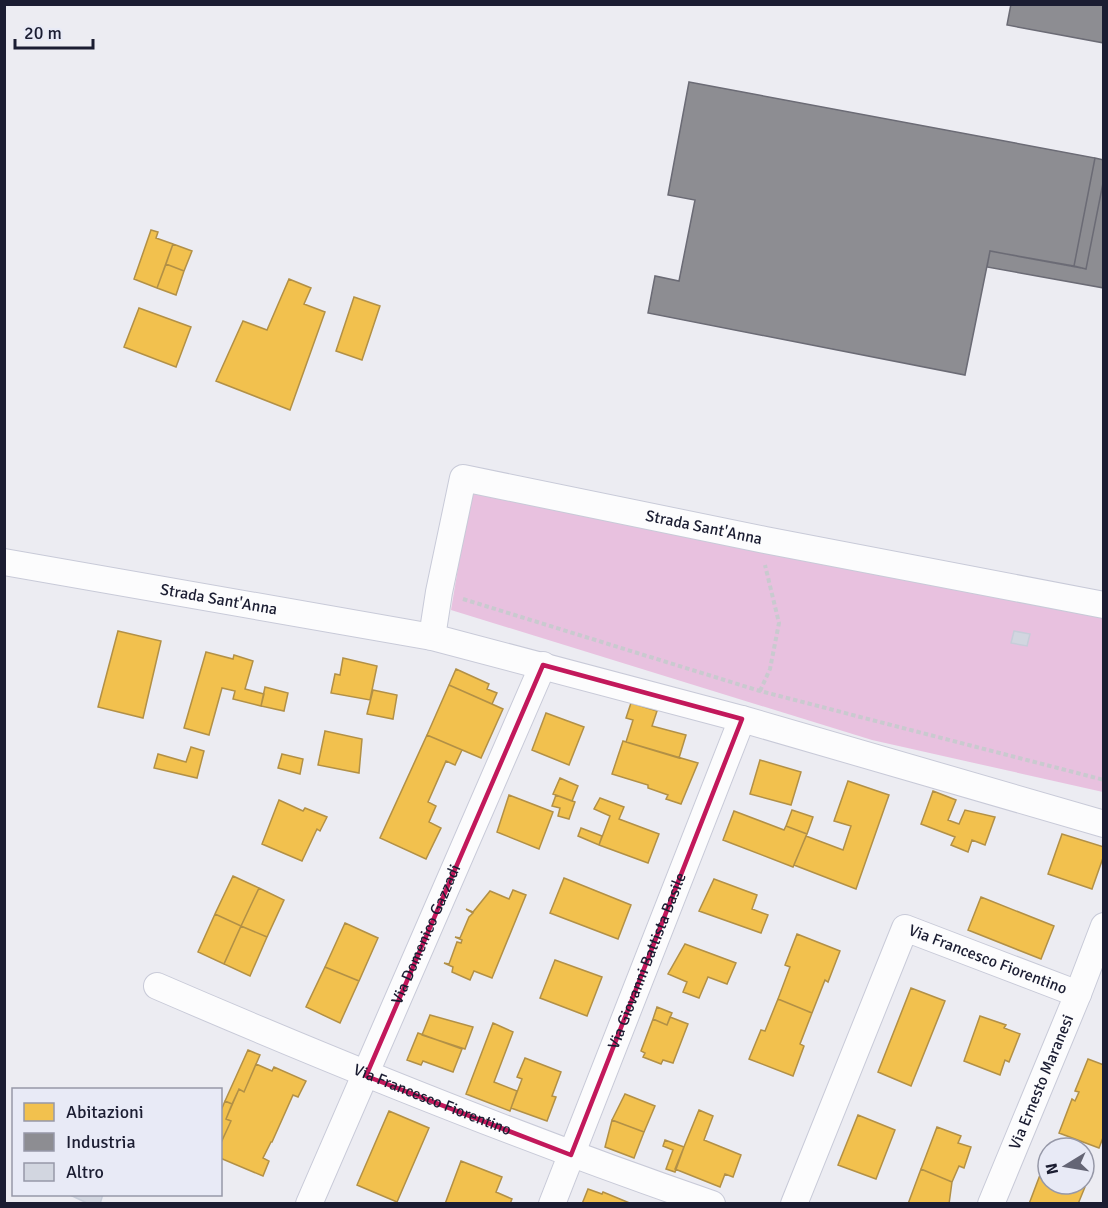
<svg xmlns="http://www.w3.org/2000/svg" width="1108" height="1208" font-family="Signika,sans-serif">
<rect width="100%" height="100%" fill="#ececf2"/>
<path fill="#e8c1df" d="M 474,472 L 1103,598 L 1103,792 L 872,740 L 451,610 Z"/>
<path fill="#f2c14e" stroke="#b29046" stroke-width="1.5" d="M 151,230 L 158,232 L 156,238 L 173,244 L 157,288 L 134,279 Z
M 173,244 L 192,251 L 184,271 L 166,264 Z
M 166,264 L 184,271 L 176,295 L 157,288 Z
M 289,279 L 311,288 L 304,304 L 325,312 L 290,410 L 216,381 L 243,321 L 267,330 Z
M 354,297 L 380,306 L 362,360 L 336,351 Z
M 139,308 L 191,327 L 176,367 L 124,347 Z
M 118,631 L 161,641 L 143,718 L 98,707 Z
M 206,652 L 233,659 L 234,655 L 253,661 L 245,689 L 264,694 L 261,706 L 233,699 L 235,691 L 222,688 L 209,735 L 184,728 Z
M 343,658 L 377,666 L 370,700 L 331,693 L 335,674 L 340,675 Z
M 456,669 L 489,684 L 487,689 L 497,693 L 492,704 L 449,685 Z
M 449,685 L 503,709 L 481,758 L 427,735 Z
M 265,687 L 288,693 L 284,711 L 261,706 Z
M 373,690 L 397,695 L 393,719 L 367,714 Z
M 631,703 L 657,711 L 652,726 L 686,735 L 679,758 L 626,742 L 633,720 L 626,718 Z
M 546,713 L 584,727 L 569,765 L 532,750 Z
M 325,731 L 362,739 L 359,773 L 318,765 Z
M 427,735 L 462,750 L 455,765 L 446,761 L 428,802 L 436,806 L 429,822 L 441,828 L 426,859 L 380,838 Z
M 623,741 L 698,763 L 681,804 L 666,799 L 668,795 L 648,788 L 648,785 L 612,774 Z
M 191,747 L 204,751 L 197,778 L 154,768 L 158,754 L 186,762 Z
M 282,754 L 303,759 L 300,774 L 278,768 Z
M 760,760 L 801,772 L 791,805 L 750,794 Z
M 560,778 L 578,786 L 572,801 L 553,794 Z
M 848,781 L 889,795 L 856,889 L 794,865 L 806,836 L 843,850 L 851,826 L 834,821 Z
M 933,791 L 956,800 L 948,820 L 959,824 L 965,810 L 995,817 L 985,845 L 972,840 L 968,852 L 951,845 L 955,837 L 921,824 Z
M 509,795 L 553,812 L 539,849 L 497,832 Z
M 556,795 L 575,802 L 569,819 L 558,816 L 560,808 L 552,806 Z
M 600,798 L 624,807 L 619,819 L 659,834 L 648,863 L 599,845 L 610,816 L 594,809 Z
M 279,800 L 303,811 L 305,808 L 327,817 L 320,831 L 317,829 L 302,861 L 262,844 Z
M 792,810 L 813,817 L 807,834 L 786,826 Z
M 734,811 L 784,830 L 786,826 L 807,834 L 793,867 L 723,840 Z
M 581,828 L 602,836 L 599,845 L 578,836 Z
M 1062,834 L 1104,847 L 1104,855 L 1092,889 L 1048,874 Z
M 233,876 L 259,888 L 241,926 L 215,914 Z
M 564,878 L 631,905 L 618,939 L 550,913 Z
M 714,879 L 757,895 L 752,909 L 768,915 L 761,933 L 699,911 Z
M 259,888 L 284,900 L 267,937 L 241,926 Z
M 513,890 L 526,895 L 492,978 L 474,971 L 470,980 L 452,972 L 453,967 L 444,963 L 449,964 L 457,942 L 461,943 L 462,940 L 455,937 L 460,938 L 469,917 L 473,913 L 466,909 L 473,912 L 490,891 L 509,899 Z
M 981,897 L 1054,926 L 1041,959 L 968,930 Z
M 215,914 L 241,926 L 224,964 L 198,952 Z
M 345,923 L 378,938 L 359,981 L 325,967 Z
M 241,926 L 267,937 L 250,976 L 224,964 Z
M 797,934 L 840,951 L 828,982 L 825,980 L 812,1013 L 778,999 L 790,967 L 785,965 Z
M 685,944 L 736,963 L 727,984 L 708,977 L 699,998 L 683,992 L 687,982 L 668,974 Z
M 555,960 L 602,977 L 587,1016 L 540,998 Z
M 325,967 L 359,981 L 340,1023 L 306,1007 Z
M 911,988 L 945,1001 L 911,1086 L 878,1072 Z
M 778,999 L 812,1013 L 800,1044 L 804,1046 L 793,1076 L 749,1059 L 761,1030 L 765,1031 Z
M 657,1007 L 672,1013 L 667,1025 L 653,1019 Z
M 430,1015 L 473,1027 L 465,1049 L 422,1035 Z
M 980,1016 L 1006,1025 L 1004,1028 L 1020,1034 L 1009,1062 L 1005,1060 L 1000,1075 L 964,1061 Z
M 670,1017 L 688,1024 L 673,1063 L 663,1060 L 661,1064 L 643,1057 L 645,1053 L 641,1051 L 653,1019 L 667,1025 Z
M 493,1023 L 513,1032 L 494,1082 L 517,1091 L 510,1111 L 466,1094 Z
M 418,1033 L 462,1049 L 453,1072 L 423,1061 L 421,1065 L 407,1060 Z
M 248,1050 L 260,1055 L 244,1092 L 239,1089 L 232,1104 L 225,1101 Z
M 525,1058 L 561,1072 L 552,1096 L 556,1097 L 547,1121 L 511,1108 L 522,1079 L 517,1077 Z
M 1088,1059 L 1104,1065 L 1104,1135 L 1099,1148 L 1059,1133 L 1072,1099 L 1075,1101 L 1079,1092 L 1075,1091 Z
M 256,1064 L 272,1071 L 274,1067 L 306,1081 L 298,1097 L 293,1095 L 272,1142 L 271,1142 L 263,1158 L 269,1161 L 263,1176 L 220,1158 L 220,1145 L 231,1121 L 226,1119 L 239,1089 L 244,1092 Z
M 625,1094 L 655,1106 L 644,1132 L 612,1120 Z
M 225,1101 L 232,1104 L 226,1119 L 231,1121 L 220,1145 L 220,1113 Z
M 699,1110 L 713,1116 L 704,1140 L 741,1155 L 733,1177 L 725,1174 L 720,1187 L 675,1169 Z
M 389,1111 L 429,1128 L 397,1202 L 357,1185 Z
M 858,1115 L 895,1130 L 876,1179 L 838,1165 Z
M 612,1120 L 644,1132 L 634,1158 L 605,1147 Z
M 937,1127 L 961,1136 L 958,1143 L 971,1147 L 964,1168 L 959,1166 L 952,1182 L 921,1169 Z
M 665,1140 L 684,1147 L 675,1172 L 666,1169 L 673,1150 L 663,1146 Z
M 461,1161 L 502,1177 L 496,1192 L 512,1199 L 510,1204 L 445,1204 Z
M 1043,1167 L 1048,1169 L 1048,1184 L 1078,1184 L 1085,1187 L 1078,1204 L 1029,1204 Z
M 921,1169 L 952,1182 L 949,1204 L 908,1204 Z
M 588,1189 L 602,1194 L 603,1192 L 632,1204 L 582,1204 Z"/>
<path fill="#8d8d92" stroke="#6b6b75" stroke-width="1.5" d="M 1011,4 L 1104,4 L 1104,43 L 1007,25 Z
M 689,82 L 1095,158 L 1074,266 L 990,251 L 965,375 L 648,313 L 655,276 L 679,281 L 695,200 L 668,195 Z
M 1095,158 L 1104,160 L 1104,178 L 1086,269 L 1074,266 Z
M 1104,178 L 1104,288 L 987,267 L 990,251 L 1086,269 Z"/>
<path fill="#d2d6e0" stroke="#c7cdd9" stroke-width="1.5" d="M 1014,631 L 1030,634 L 1027,646 L 1011,643 Z
M 68,1194 L 103,1194 L 100,1204 L 89,1204 Z"/>
<g fill="none" stroke-linecap="round" stroke-linejoin="round">
<defs>
<g id="minor">
<path id="s1" d="M 4,562 L 432,637 L 742,719 L 1104,824"/>
<path id="s2" d="M 432,637 L 439,592 L 463,478 L 765,540 L 1104,605"/>
<path id="s3" d="M 157,986 C 340,1065 523,1139 712,1204"/>
<path id="s4" d="M 309,1204 L 543,665"/>
<path id="s5" d="M 552,1204 L 742,719"/>
<path id="s6" d="M 794,1204 L 905,928 L 1078,994"/>
<path id="s7" d="M 991,1204 L 1078,994 L 1104,926"/>
</g>
</defs>
<use href="#minor" stroke="#c8cad8" stroke-width="28"/>
<path stroke="#c9cacf" stroke-width="4" stroke-dasharray="4.5 3" stroke-linecap="butt" d="M 463,599 L 760,691 L 1104,780
M 760,691 L 770,669 L 779,623 L 765,565"/>
<use href="#minor" stroke="#fcfcfd" stroke-width="26"/>
</g>
<path fill="none" stroke="#c2185b" stroke-width="4.5" stroke-linejoin="round" d="M 543,665 L 742,719 L 571,1155 L 366,1076 Z"/>
<g text-anchor="middle" dominant-baseline="central" stroke-width="6" stroke-linejoin="round" paint-order="stroke">
<g font-size="16" fill="#1b1d32" stroke="#e8eaf6">
<text stroke="none"><textPath href="#s2" startOffset="408">Strada Sant'Anna</textPath></text>
<text stroke="none"><textPath href="#s1" startOffset="218">Strada Sant'Anna</textPath></text>
<text stroke="none"><textPath href="#s4" startOffset="294">Via Domenico Gazzadi</textPath></text>
<text stroke="none"><textPath href="#s5" startOffset="261">Via Giovanni Battista Basile</textPath></text>
<text stroke="none"><textPath href="#s6" startOffset="386">Via Francesco Fiorentino</textPath></text>
<text stroke="none"><textPath href="#s7" startOffset="132">Via Ernesto Maranesi</textPath></text>
<text stroke="none"><textPath href="#s3" startOffset="298">Via Francesco Fiorentino</textPath></text>
</g>
</g>
<rect width="1108" height="1208" fill="none" stroke="#1b1d32" stroke-width="12"/>
<rect x="12" y="1088" width="210" height="108" fill="#e8eaf6" stroke="#9698a8" stroke-width="1.5"/>
<rect x="24" y="1103" width="30" height="18" fill="#f2c14e" stroke="#9698a8" stroke-width="1.5"/>
<text x="66" y="1118" font-size="18" fill="#1b1d32">Abitazioni</text>
<rect x="24" y="1133" width="30" height="18" fill="#8d8d92" stroke="#9698a8" stroke-width="1.5"/>
<text x="66" y="1148" font-size="18" fill="#1b1d32">Industria</text>
<rect x="24" y="1163" width="30" height="18" fill="#d2d6e0" stroke="#9698a8" stroke-width="1.5"/>
<text x="66" y="1178" font-size="18" fill="#1b1d32">Altro</text>
<g transform="translate(1066 1166) rotate(259)"><circle r="28" fill="#e8eaf6" stroke="#9698a8" stroke-width="1.5"/>
<path d="M0-4.5L10 22L0 15L-10 22Z" fill="#646575"/>
<text y="-9" font-size="16" font-weight="bold" text-anchor="middle" fill="#1b1d32">N</text>
</g>
<path d="M15 39v9h78v-9" fill="none" stroke="#1b1d32" stroke-width="3"/>
<text x="24" y="39" font-size="18" fill="#1b1d32" stroke="#e8eaf6" stroke-width="4.5" paint-order="stroke">20 m</text>
</svg>
